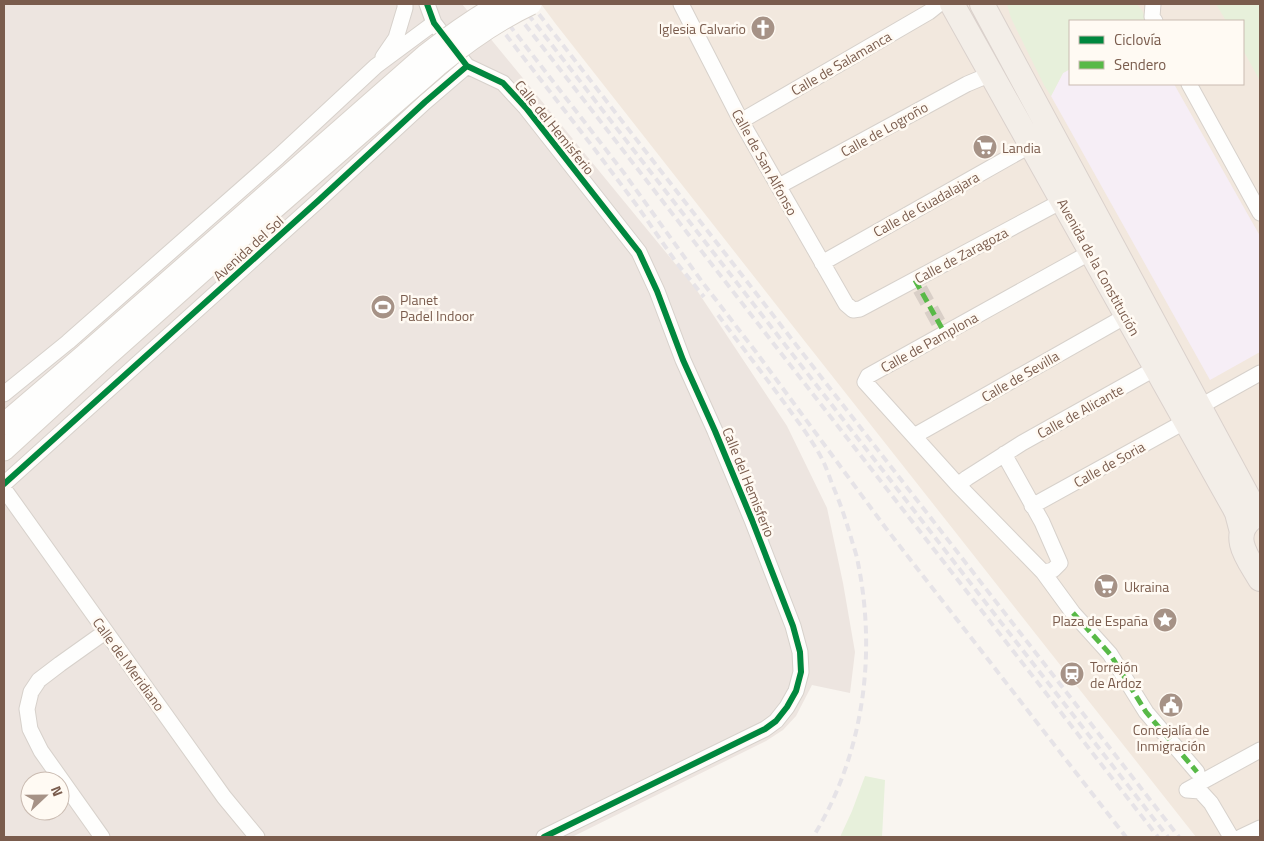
<svg xmlns="http://www.w3.org/2000/svg" width="1264" height="841" font-family="'Titillium Web',sans-serif">
<rect width="100%" height="100%" fill="#f9f5f0"/>
<path fill="#f2e8de" fill-rule="evenodd" d="M 541,4 L 1260,4 L 1260,837 L 1196,837 L 803,339 L 555,23 ZM 1070,21 L 1243,21 L 1243,84 L 1070,84 Z"/>
<path fill="#ede5e0" fill-rule="evenodd" d="M 4,4 L 462,4 L 696,289 L 787,426 L 827,508 L 843,583 L 855,652 L 850,693 L 812,685 L 796,716 L 783,730 L 766,741 L 572,837 L 4,837 ZM 30,781 L 60,781 L 60,811 L 30,811 Z"/>
<path fill="#f6eef6" d="M 1070,69 L 1070,84 L 1174,84 L 1260,236 L 1260,352 L 1210,380 L 1051,96 L 1063,73 Z"/>
<path fill="#e7f0db" d="M 1007,4 L 1136,4 C 1141,8 1146,14 1144,21 L 1070,21 L 1070,69 L 1063,73 L 1051,96 L 1044,85 L 1011,18 Z
M 1216,4 L 1260,4 L 1260,81 L 1243,50 L 1243,21 L 1226,21 Z
M 865,776 L 885,780 L 882,837 L 840,837 L 852,811 Z"/>
<g fill="none" stroke-linecap="round" stroke-linejoin="round">
<path stroke="#d9cfc7" stroke-width="15" stroke-dasharray="15 8" stroke-linecap="butt" d="M 920,289 L 941,327"/>
<defs>
<path id="street" d="M 427,4 L 434,23 L 467,66 L 503,83 L 526,108 L 639,252 L 657,291 L 683,360 L 715,431 L 752,520 L 793,626 L 800,652 L 801,672 L 796,691 L 787,707 L 776,721 L 765,729 L 544,837
M 681,4 L 741,121 L 846,304 L 853,310 L 860,309 L 1062,201
M 1153,4 L 1152,17 L 1155,21
M 383,57 L 396,38 L 405,8 L 405,4
M 1189,84 L 1260,213
M 741,121 L 929,12 L 939,4
M 779,186 L 967,84 L 991,74
M 822,263 L 1031,145
M 1156,368 L 1022,443 L 967,478 L 958,485 L 1043,572 L 1073,613 L 1110,654 L 1146,712 L 1197,772
M 4,394 L 68,342 L 278,157 L 376,66 L 434,23
M 1199,407 L 1260,373
M 914,436 L 1126,316
M 1004,454 L 1042,522 L 1060,563 L 1053,570 L 1043,572
M 4,484 L 319,200 L 425,102 L 467,66
M 958,485 L 865,382 L 868,376 L 1091,252
M 4,489 L 224,797 L 257,837
M 1032,506 L 1186,421
M 1187,790 L 1260,750
M 1187,790 L 1200,791 L 1211,803 L 1231,837
M 102,837 L 41,751 L 30,729 L 27,709 L 31,692 L 39,680 L 60,664 L 105,632
M 1241,837 L 1260,828"/>
<path id="secondary" d="M 4,424 L 88,352
M 4,450 L 98,364"/>
<path id="primary" d="M 952,4 L 1234,507 L 1237,513 L 1242,532
M 982,4 L 1249,499 L 1260,513
M 1251,519 C 1229,537 1250,561 1260,579"/>
</defs>
<use href="#street" stroke="#d7d1cb" stroke-width="17"/>
<use href="#secondary" stroke="#d9d2cb" stroke-width="23"/>
<use href="#primary" stroke="#dad1cc" stroke-width="26"/>
<use href="#street" stroke="#fefefd" stroke-width="15"/>
<use href="#secondary" stroke="#fefefd" stroke-width="21"/>
<use href="#primary" stroke="#f3eee8" stroke-width="24"/>
<path stroke="#e6e3e7" stroke-width="4" stroke-dasharray="8 5" stroke-linecap="butt" d="M 482,4 L 596,151 L 638,207 L 676,262 L 704,297
M 493,4 L 624,173 L 703,283 L 756,352 L 885,527 L 1126,837
M 509,4 L 1158,837
M 520,4 L 1168,837
M 531,4 L 1179,837
M 718,315 C 742,347 767,379 791,412 C 802,427 816,446 824,463 C 828,472 831,482 835,491 C 842,508 847,524 852,541 C 854,548 857,556 858,563 C 877,656 863,756 813,837"/>
<defs>
<path id="secondary-bridge" d="M 88,352 L 427,54 C 450,36 474,19 500,4
M 98,364 L 223,253 L 437,66 C 466,42 497,20 531,4"/>
</defs>
<use href="#secondary-bridge" stroke="#d9d2cb" stroke-width="23" stroke-linecap="butt"/>
<use href="#secondary-bridge" stroke="#fefefd" stroke-width="21"/>
<path stroke="#58b947" stroke-width="5" stroke-dasharray="10 5" stroke-linecap="butt" d="M 915,280 L 944,332
M 1073,613 L 1110,654 L 1146,712 L 1197,772"/>
<defs>
<path id="cycleway" d="M 427,4 L 434,23 L 467,66 L 503,83 L 526,108 L 639,252 L 657,291 L 683,360 L 715,431 L 752,520 L 793,626 L 800,652 L 801,672 L 796,691 L 787,707 L 776,721 L 765,729 L 544,837
M 4,484 L 319,200 L 425,102 L 467,66"/>
</defs>
<use href="#cycleway" stroke="#fffaf3" stroke-width="9"/>
<use href="#cycleway" stroke="#00873e" stroke-width="6"/>
</g>
<defs>
<symbol id="church-disc" viewBox="-11 -11 22 22"><circle r="9.5" fill="#a69286" stroke="#fffaf3"/><path d="M-1.2-6h2.4v3.5h3.3v2.4h-3.3V6h-2.4V-.1h-3.3v-2.4h3.3Z" fill="#fff"/></symbol>
<symbol id="supermarket-disc" viewBox="-11 -11 22 22"><circle r="9.5" fill="#a69286" stroke="#fffaf3"/><path d="M-6-5.5h2.5l.6 2H6L4.5 2H-2.5L-4.4-4H-6ZM-1.5 3.2a1.3 1.3 0 1 0 .1 0ZM3 3.2a1.3 1.3 0 1 0 .1 0Z" fill="#fff"/></symbol>
<symbol id="stadium-disc" viewBox="-11 -11 22 22"><circle r="9.5" fill="#a69286" stroke="#fffaf3"/><path d="M0-5a6.5 5 0 1 0 0 10a6.5 5 0 1 0 0-10ZM-3.5-1.8h7v3.6h-7Z" fill="#fff"/></symbol>
<symbol id="sight-disc" viewBox="-11 -11 22 22"><circle r="9.5" fill="#a69286" stroke="#fffaf3"/><path d="M0-6L1.8-2.2L6-1.7L2.9 1.2L3.7 5.4L0 3.3L-3.7 5.4L-2.9 1.2L-6-1.7L-1.8-2.2Z" fill="#fff"/></symbol>
<symbol id="station-disc" viewBox="-11 -11 22 22"><circle r="9.5" fill="#a69286" stroke="#fffaf3"/><path d="M-3-6H3Q5-6 5-4V2Q5 4 3 4L4.5 6H3L1.5 4h-3L-3 6H-4.5L-3 4Q-5 4-5 2V-4Q-5-6-3-6ZM-3.5-4v3h7v-3ZM-3.5 1v1.5H-2V1ZM2 1v1.5H3.5V1Z" fill="#fff"/></symbol>
<symbol id="civic-disc" viewBox="-11 -11 22 22"><circle r="9.5" fill="#a69286" stroke="#fffaf3"/><path d="M-.6-6.5H3V-4.5H.6V-3L4-1V1h2V6H-6V1h2V-1L-.6-3ZM-1.2 2.5V6h2.4V2.5Z" fill="#fff"/></symbol>
</defs>
<g fill-rule="evenodd">
<use href="#church-disc" x="749" y="14" width="28" height="28"/>
<use href="#supermarket-disc" x="971" y="133" width="28" height="28"/>
<use href="#stadium-disc" x="369" y="293" width="28" height="28"/>
<use href="#supermarket-disc" x="1092" y="572" width="28" height="28"/>
<use href="#sight-disc" x="1151" y="606" width="28" height="28"/>
<use href="#station-disc" x="1058" y="660" width="28" height="28"/>
<use href="#civic-disc" x="1157" y="691" width="28" height="28"/>
</g>
<g text-anchor="middle" dominant-baseline="central" stroke-width="5" stroke-linejoin="round" paint-order="stroke">
<g font-size="14" fill="#7a5c4d" stroke="#fffaf3" text-anchor="start">
<text x="746" y="28" text-anchor="end">Iglesia Calvario</text>
<text x="1002" y="147">Landia</text>
<text x="400" y="299">Planet<tspan x="400" dy="16">Padel Indoor</tspan></text>
<text x="1124" y="586">Ukraina</text>
<text x="1148" y="620" text-anchor="end">Plaza de España</text>
<text x="1090" y="666">Torrejón<tspan x="1090" dy="16">de Ardoz</tspan></text>
<text x="1171" y="729" text-anchor="middle">Concejalía de<tspan x="1171" dy="16">Inmigración</tspan></text>
</g>
<g font-size="14" fill="#7a5c4d" stroke="#fffaf3">
<text transform="translate(841 63) rotate(-30)">Calle de Salamanca</text>
<text transform="translate(555 127) rotate(51)">Calle del Hemisferio</text>
<text transform="translate(884 129) rotate(-29)">Calle de Logroño</text>
<text transform="translate(765 162) rotate(61)">Calle de San Alfonso</text>
<text transform="translate(926 204) rotate(-29)">Calle de Guadalajara</text>
<text transform="translate(248 248) rotate(-42)">Avenida del Sol</text>
<text transform="translate(961 255) rotate(-28)">Calle de Zaragoza</text>
<text transform="translate(1099 267) rotate(61)">Avenida de la Constitución</text>
<text transform="translate(929 342) rotate(-29)">Calle de Pamplona</text>
<text transform="translate(1020 376) rotate(-30)">Calle de Sevilla</text>
<text transform="translate(1080 411) rotate(-29)">Calle de Alicante</text>
<text transform="translate(1109 464) rotate(-29)">Calle de Soria</text>
<text transform="translate(749 482) rotate(68)">Calle del Hemisferio</text>
<text transform="translate(129 664) rotate(54)">Calle del Meridiano</text>
</g>
</g>
<rect width="1264" height="841" fill="none" stroke="#7a5c4d" stroke-width="10"/>
<rect x="1069" y="20" width="175" height="65" fill="#fffaf3" stroke="#cabbb1"/>
<rect x="1079" y="36" width="25" height="8" fill="#00873e" stroke="#cabbb1"/>
<text x="1114" y="45" font-size="15" fill="#7a5c4d">Ciclovía</text>
<rect x="1079" y="61" width="25" height="8" fill="#58b947" stroke="#cabbb1"/>
<text x="1114" y="70" font-size="15" fill="#7a5c4d">Sendero</text>
<g transform="translate(45 796) rotate(68)"><circle r="24" fill="#fffaf3" stroke="#cabbb1"/>
<path d="M0-4L9 19L0 12L-9 19Z" fill="#a69286"/>
<text y="-8" font-size="14" font-weight="bold" text-anchor="middle" fill="#7a5c4d">N</text>
</g>
</svg>
